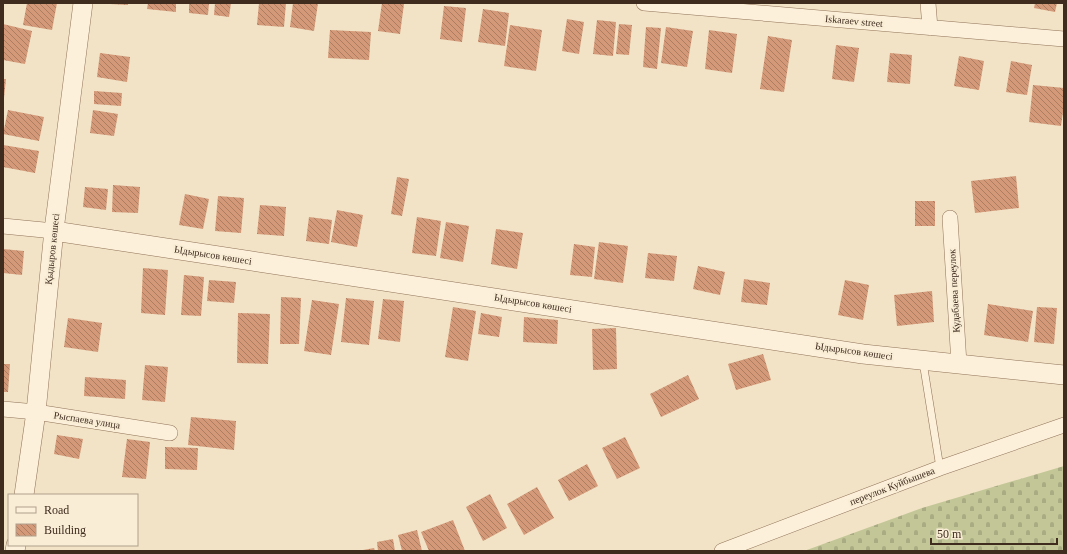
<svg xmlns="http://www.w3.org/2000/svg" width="1067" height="554" font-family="'Times New Roman',serif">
<defs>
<pattern id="cemetery-stones" width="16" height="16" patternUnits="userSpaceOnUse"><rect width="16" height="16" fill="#c3c797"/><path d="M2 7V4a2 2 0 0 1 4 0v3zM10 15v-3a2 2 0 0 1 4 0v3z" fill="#a9ab82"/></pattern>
<pattern id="building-back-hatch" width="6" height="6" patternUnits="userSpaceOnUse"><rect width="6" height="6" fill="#d49978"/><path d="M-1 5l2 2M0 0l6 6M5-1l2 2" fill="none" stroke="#ad7d62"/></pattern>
</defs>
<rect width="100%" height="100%" fill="#f2e3c6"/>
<path fill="url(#cemetery-stones)" d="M 1064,466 L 1064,551 L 804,551 L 922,508 Z"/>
<path fill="url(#building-back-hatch)" d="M 27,3 L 57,3 L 52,30 L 23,25 Z
M 110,3 L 128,3 L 128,5 L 110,4 Z
M 148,3 L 176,3 L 176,12 L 147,9 Z
M 189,3 L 209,3 L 208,15 L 189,13 Z
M 215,3 L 231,3 L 229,17 L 214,15 Z
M 259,3 L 286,3 L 284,27 L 257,25 Z
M 293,3 L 318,3 L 314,31 L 290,27 Z
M 382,3 L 404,4 L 400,34 L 378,31 Z
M 1035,3 L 1057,3 L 1055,12 L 1034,8 Z
M 444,6 L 466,8 L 462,42 L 440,39 Z
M 483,9 L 509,13 L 505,46 L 478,42 Z
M 567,19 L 584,22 L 579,54 L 562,51 Z
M 597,20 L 616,22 L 613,56 L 593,54 Z
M 3,24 L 32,31 L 25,64 L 3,60 Z
M 619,24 L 632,25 L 629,55 L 616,54 Z
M 510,25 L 542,30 L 536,71 L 504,66 Z
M 646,27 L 661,28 L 657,69 L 643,67 Z
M 666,27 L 693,31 L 687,67 L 661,63 Z
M 330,30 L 371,32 L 369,60 L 328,58 Z
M 709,30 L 737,34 L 732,73 L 705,69 Z
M 768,36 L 792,40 L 784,92 L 760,89 Z
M 836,45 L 859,48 L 854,82 L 832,79 Z
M 100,53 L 130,57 L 127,82 L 97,77 Z
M 890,53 L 912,55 L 910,84 L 887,82 Z
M 959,56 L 984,61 L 979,90 L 954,86 Z
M 1011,61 L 1032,65 L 1027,95 L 1006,92 Z
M 3,79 L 6,79 L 4,98 L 3,98 Z
M 1033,85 L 1064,88 L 1064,105 L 1061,126 L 1029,122 Z
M 94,91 L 122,93 L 121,106 L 94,104 Z
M 8,110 L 44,117 L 39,141 L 3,134 Z
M 93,110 L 118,114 L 114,136 L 90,133 Z
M 3,145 L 39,151 L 35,173 L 3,167 Z
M 1016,176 L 1019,208 L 975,213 L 971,181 Z
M 397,177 L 409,179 L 402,216 L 391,214 Z
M 113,185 L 140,187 L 138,213 L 112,212 Z
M 85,187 L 108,189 L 106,210 L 83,207 Z
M 185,194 L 209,199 L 203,229 L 179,225 Z
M 218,196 L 244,198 L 241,233 L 215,231 Z
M 915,201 L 935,201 L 935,226 L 915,226 Z
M 260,205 L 286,207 L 284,236 L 257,234 Z
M 337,210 L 363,215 L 357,247 L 331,242 Z
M 309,217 L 332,220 L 329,244 L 306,241 Z
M 417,217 L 441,221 L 436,256 L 412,253 Z
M 446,222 L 469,226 L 463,262 L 440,258 Z
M 496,229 L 523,233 L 517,269 L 491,264 Z
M 599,242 L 628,246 L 623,283 L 594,279 Z
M 574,244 L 595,247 L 592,277 L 570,275 Z
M 3,249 L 24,251 L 22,275 L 3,273 Z
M 648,253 L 677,256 L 674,281 L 645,278 Z
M 698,266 L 725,272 L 720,295 L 693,289 Z
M 143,268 L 168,270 L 165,315 L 141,313 Z
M 184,275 L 204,277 L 201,316 L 181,315 Z
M 744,279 L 770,283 L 767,305 L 741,302 Z
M 209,280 L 236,282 L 234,303 L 207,301 Z
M 845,280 L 869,285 L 863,320 L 838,315 Z
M 932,291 L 934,322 L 897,326 L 894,295 Z
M 281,297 L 301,298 L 299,344 L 280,344 Z
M 346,298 L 374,301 L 369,345 L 341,342 Z
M 383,299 L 404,301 L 400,342 L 378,339 Z
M 312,300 L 339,304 L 331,355 L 304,351 Z
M 988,304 L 1033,311 L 1028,342 L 984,335 Z
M 453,307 L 476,311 L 468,361 L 445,357 Z
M 1037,307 L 1057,308 L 1054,344 L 1034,342 Z
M 238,313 L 270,314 L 268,364 L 237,363 Z
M 481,313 L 502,317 L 499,337 L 478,334 Z
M 524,317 L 558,320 L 557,344 L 523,342 Z
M 68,318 L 102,323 L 98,352 L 64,347 Z
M 616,328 L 617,369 L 593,370 L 592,329 Z
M 763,354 L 771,380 L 736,390 L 728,364 Z
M 3,364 L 10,364 L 8,392 L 3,392 Z
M 145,365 L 168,367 L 165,402 L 142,400 Z
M 688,375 L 699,399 L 661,417 L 650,394 Z
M 85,377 L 126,380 L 125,399 L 84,396 Z
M 191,417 L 236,421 L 234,450 L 188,445 Z
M 57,435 L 83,439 L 79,459 L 54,454 Z
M 625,437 L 640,468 L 617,479 L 602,448 Z
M 127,439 L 150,442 L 146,479 L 122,477 Z
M 165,447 L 198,448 L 197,470 L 165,469 Z
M 587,464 L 598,486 L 569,501 L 558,480 Z
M 537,487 L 554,518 L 524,535 L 507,504 Z
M 490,494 L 507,528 L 483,541 L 466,507 Z
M 453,520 L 465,551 L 429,551 L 421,532 Z
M 417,530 L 422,551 L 402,551 L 398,535 Z
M 393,539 L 395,551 L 378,551 L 377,542 Z
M 374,548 L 375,551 L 363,551 L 363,550 Z"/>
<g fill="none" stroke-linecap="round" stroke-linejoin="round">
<defs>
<path id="service" d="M 923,362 L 940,468"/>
<path id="minor" d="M 644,3 L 1064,39
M 928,3 L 930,28
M 950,218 L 959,364
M 3,226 L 54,231
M 3,409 L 36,412 L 170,433
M 722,551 L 940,468 L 1064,425"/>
<path id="tertiary" d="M 54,231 L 863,354 L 1064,375
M 24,495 L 36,412 L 54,230 L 83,3
M 15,551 L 16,545"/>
</defs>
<use href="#service" stroke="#907359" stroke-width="8"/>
<use href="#minor" stroke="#907359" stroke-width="16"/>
<use href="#tertiary" stroke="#907359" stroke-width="20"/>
<use href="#service" stroke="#fcf0da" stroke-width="7"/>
<use href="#minor" stroke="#fcf0da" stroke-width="15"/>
<use href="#tertiary" stroke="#fcf0da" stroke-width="19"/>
</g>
<g text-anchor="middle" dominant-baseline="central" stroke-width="4" stroke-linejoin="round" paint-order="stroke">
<g font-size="10" fill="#3f2c1e" stroke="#f9edd6">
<text transform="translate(854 21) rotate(5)">Iskaraev street</text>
<text transform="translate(52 249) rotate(-84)">Қыдыров көшесі</text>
<text transform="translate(213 255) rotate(9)">Ыдырысов көшесі</text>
<text transform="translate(954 291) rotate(-93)">Кудабаева переулок</text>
<text transform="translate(533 303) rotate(9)">Ыдырысов көшесі</text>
<text transform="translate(854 351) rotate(8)">Ыдырысов көшесі</text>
<text transform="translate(87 420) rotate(9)">Рыспаева улица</text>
<text transform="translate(892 486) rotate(-21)">переулок Куйбышева</text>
</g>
</g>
<rect width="1067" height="554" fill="none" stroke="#3f2c1e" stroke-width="8"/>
<rect x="8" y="494" width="130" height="52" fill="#f9edd6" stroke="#afa08c"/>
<rect x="16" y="507" width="20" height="6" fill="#fcf0da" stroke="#afa08c"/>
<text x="44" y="514" font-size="12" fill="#3f2c1e">Road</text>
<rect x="16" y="524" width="20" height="12" fill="url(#building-back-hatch)" stroke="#afa08c"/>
<text x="44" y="534" font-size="12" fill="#3f2c1e">Building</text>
<path d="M931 538v6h126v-6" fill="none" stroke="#3f2c1e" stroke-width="2"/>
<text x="937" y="538" font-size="12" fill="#3f2c1e" stroke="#f9edd6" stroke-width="3" paint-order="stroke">50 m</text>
</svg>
